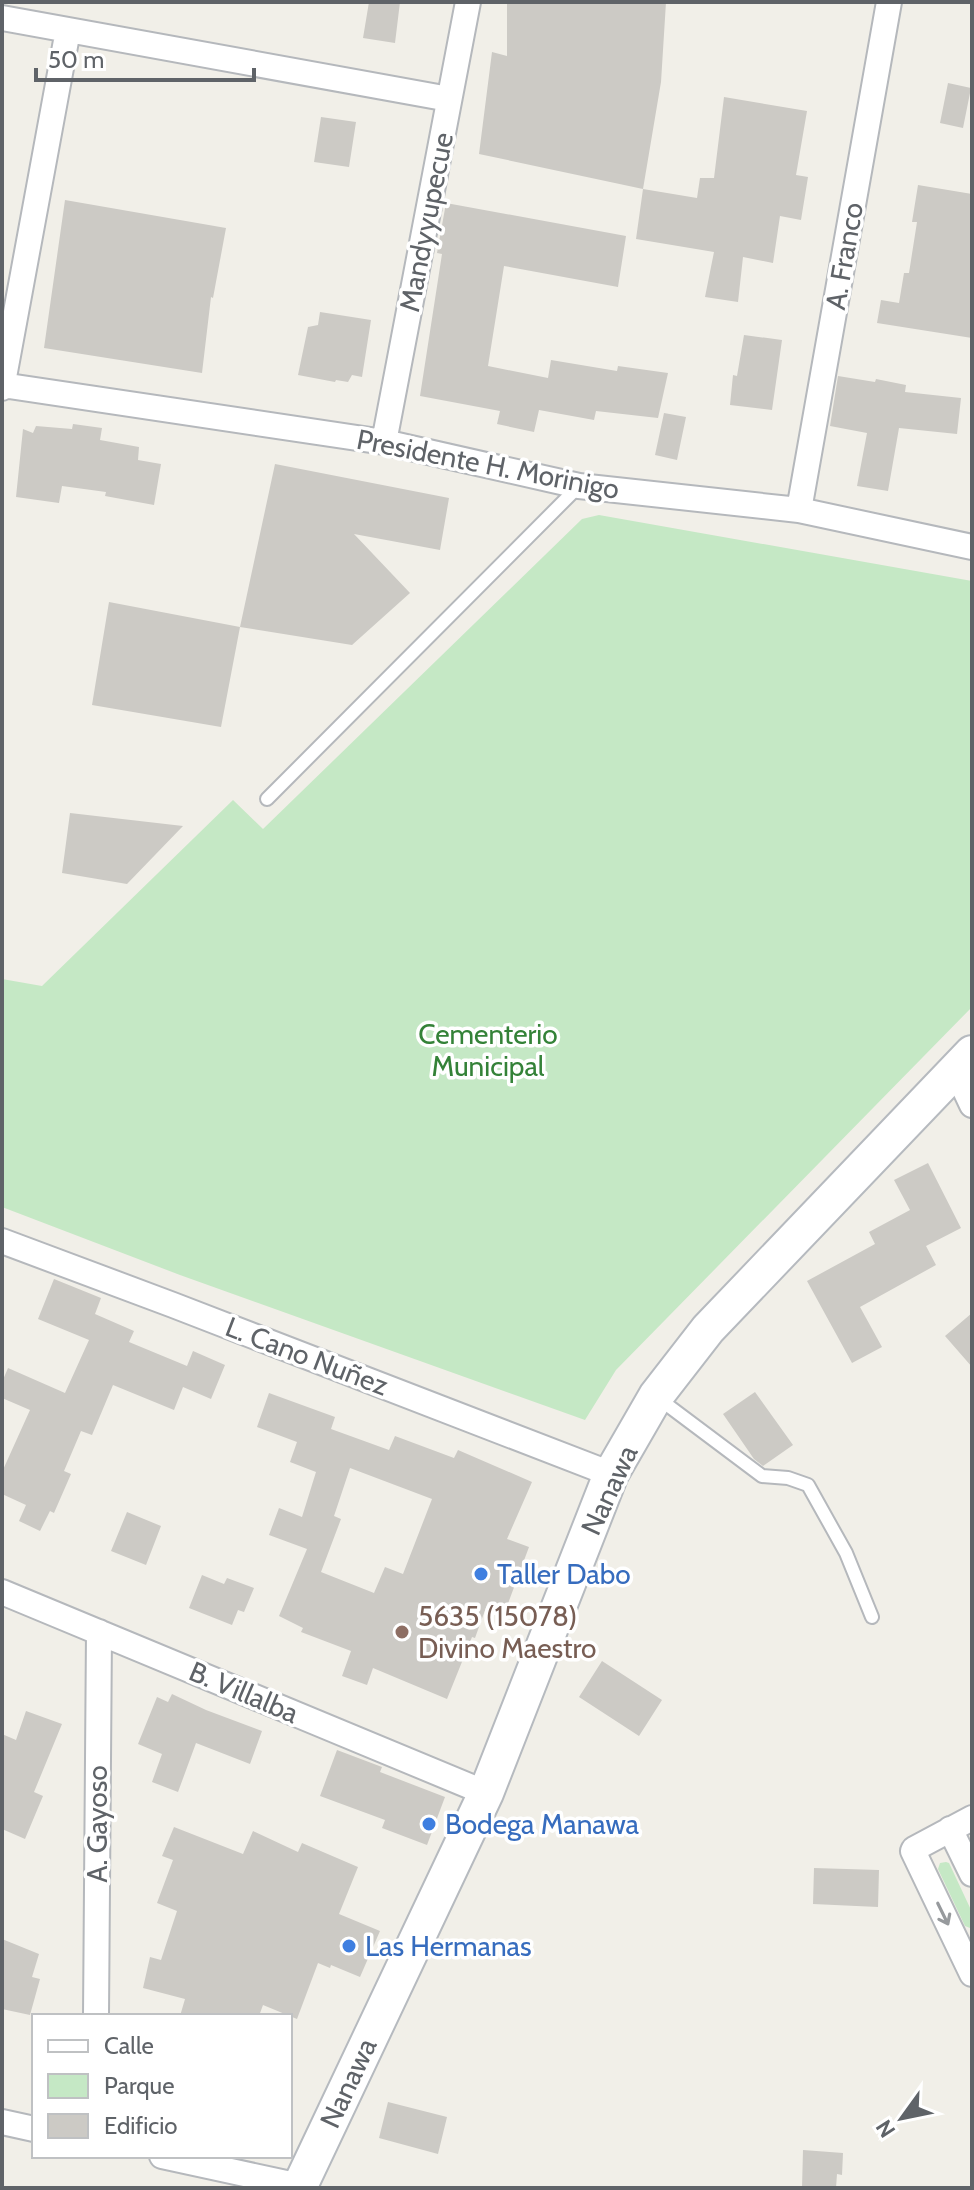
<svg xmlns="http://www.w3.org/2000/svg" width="974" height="2190" font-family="Cabin,sans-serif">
<rect width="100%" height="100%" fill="#f1efe8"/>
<path fill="#c5e8c5" d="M 599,515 L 972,581 L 972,1007 L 616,1370 L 585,1420 L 180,1275 L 2,1207 L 2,979 L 42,986 L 233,800 L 263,829 L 582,519 Z
M 946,1862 L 949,1863 L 972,1912 L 972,1927 L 970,1928 L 965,1926 L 938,1869 L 940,1863 Z"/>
<path fill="#cccac5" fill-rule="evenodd" d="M 369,2 L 400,2 L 395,43 L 363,38 Z
M 507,2 L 666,2 L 661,82 L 643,189 L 479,154 L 492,52 L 507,56 Z
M 948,83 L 971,88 L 963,128 L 940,123 Z
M 724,97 L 807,111 L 796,175 L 808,177 L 801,220 L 780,216 L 773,263 L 743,257 L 738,302 L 705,297 L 714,252 L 636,239 L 643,189 L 697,198 L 700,178 L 714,178 Z
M 321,117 L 356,122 L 349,167 L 314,162 Z
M 918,185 L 972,194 L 972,338 L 877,323 L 881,300 L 899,303 L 904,273 L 909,273 L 917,222 L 912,222 Z
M 65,200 L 226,228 L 213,298 L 211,297 L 202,373 L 44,348 Z
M 446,203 L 626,236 L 618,287 L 504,266 L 488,366 L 548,378 L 551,360 L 617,371 L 618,366 L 668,373 L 658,418 L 596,411 L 594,420 L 539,410 L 534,432 L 497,424 L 500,411 L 420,396 L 442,254 L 437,253 Z
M 320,312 L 371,320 L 362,377 L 352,375 L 348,382 L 336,380 L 335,382 L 298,375 L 308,327 L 318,325 Z
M 744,335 L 782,340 L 772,410 L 730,405 L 733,375 L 737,376 Z
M 838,376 L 875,382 L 876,379 L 906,385 L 905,392 L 961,398 L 957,434 L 899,428 L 888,491 L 857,486 L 867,433 L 830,426 Z
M 664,413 L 686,417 L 677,460 L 655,455 Z
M 73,424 L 102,428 L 100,440 L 139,447 L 138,460 L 161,464 L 154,505 L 105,496 L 106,492 L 62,486 L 59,503 L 16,497 L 23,429 L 33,433 L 36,426 L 72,429 Z
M 275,464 L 449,498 L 440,550 L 354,534 L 410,593 L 352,645 L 240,627 Z
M 109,602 L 240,627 L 221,727 L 92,705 Z
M 70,813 L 183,826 L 127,884 L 62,873 Z
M 928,1163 L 961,1228 L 926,1246 L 936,1265 L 860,1307 L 882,1347 L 852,1363 L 807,1281 L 875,1244 L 869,1232 L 910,1210 L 894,1180 Z
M 54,1279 L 101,1298 L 95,1314 L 134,1331 L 129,1342 L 187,1366 L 193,1351 L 225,1365 L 211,1399 L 183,1387 L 174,1410 L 113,1385 L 92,1435 L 81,1431 L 64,1471 L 71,1474 L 54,1513 L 50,1511 L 40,1531 L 19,1521 L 26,1505 L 2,1494 L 2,1472 L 30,1410 L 2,1398 L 2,1382 L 8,1368 L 65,1393 L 89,1340 L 38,1319 Z
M 972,1313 L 972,1367 L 945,1336 Z
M 755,1392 L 793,1445 L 763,1466 L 754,1459 L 723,1414 Z
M 269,1393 L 335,1417 L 331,1429 L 389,1450 L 395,1436 L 454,1458 L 458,1450 L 532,1482 L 507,1539 L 529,1547 L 506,1609 L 488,1602 L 475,1638 L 472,1637 L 447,1699 L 373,1668 L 367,1685 L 342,1676 L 351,1651 L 301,1632 L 303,1628 L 279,1616 L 307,1549 L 269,1535 L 279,1508 L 302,1517 L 316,1472 L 290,1462 L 297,1442 L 257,1427 ZM 350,1468 L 432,1499 L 403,1574 L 385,1567 L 374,1593 L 321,1572 L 341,1519 L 334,1516 Z
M 127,1512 L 161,1526 L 146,1565 L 111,1551 Z
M 202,1575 L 224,1584 L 227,1578 L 254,1588 L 244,1612 L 238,1610 L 232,1625 L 189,1608 Z
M 602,1661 L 662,1700 L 639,1736 L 579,1697 Z
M 172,1694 L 206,1710 L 262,1731 L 250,1764 L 196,1743 L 178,1792 L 152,1782 L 162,1754 L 138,1744 L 157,1697 L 168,1702 Z
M 26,1711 L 62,1724 L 34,1792 L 43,1796 L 25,1839 L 2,1829 L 2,1734 L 16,1740 Z
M 337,1750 L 382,1767 L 380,1772 L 445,1797 L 427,1845 L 382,1828 L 385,1820 L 320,1796 Z
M 174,1827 L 243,1854 L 253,1831 L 298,1852 L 302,1843 L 358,1867 L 339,1914 L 380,1931 L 360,1977 L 331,1965 L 330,1968 L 318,1963 L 297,2019 L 263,2005 L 259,2016 L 180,2016 L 185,1999 L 143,1988 L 150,1957 L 161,1960 L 177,1911 L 157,1903 L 173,1860 L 162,1856 Z
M 814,1868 L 879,1870 L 878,1907 L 813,1904 Z
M 2,1939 L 39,1954 L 32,1977 L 40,1979 L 30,2015 L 2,2009 Z
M 388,2102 L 447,2117 L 438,2154 L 379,2138 Z
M 803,2150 L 843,2153 L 842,2175 L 837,2174 L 836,2188 L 802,2188 Z"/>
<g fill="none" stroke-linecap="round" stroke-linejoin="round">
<defs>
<path id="lane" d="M 267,799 L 579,486
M 658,1398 L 762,1476 L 788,1478 L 808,1485 L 846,1553 L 872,1617"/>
<path id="street" d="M 2,18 L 449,99
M 2,385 L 384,442 L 579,486 L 799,510 L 972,547
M 2,388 L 68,30
M 384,442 L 468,2
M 799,510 L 889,2
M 955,1069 L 972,1105
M 2,1241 L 173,1305 L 611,1474
M 2,1592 L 486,1793
M 972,1818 L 914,1849 L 913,1851 L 972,1974
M 950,1829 L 972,1874
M 96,2016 L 99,1632
M 2,2122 L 34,2129
M 162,2156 L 300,2186"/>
<path id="secondary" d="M 299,2188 L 486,1793 L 611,1474 L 656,1396 L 708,1329 L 972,1053"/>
</defs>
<use href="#lane" stroke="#b5b8bc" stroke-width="16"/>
<use href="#street" stroke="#b5b8bc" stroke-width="28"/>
<use href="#secondary" stroke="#b6babf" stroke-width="38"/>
<use href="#lane" stroke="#fff" stroke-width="12"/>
<use href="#street" stroke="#fff" stroke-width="24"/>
<use href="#secondary" stroke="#fff" stroke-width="34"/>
</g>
<defs><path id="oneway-shaft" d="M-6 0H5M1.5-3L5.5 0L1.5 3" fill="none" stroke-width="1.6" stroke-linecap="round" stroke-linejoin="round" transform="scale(2)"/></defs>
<use stroke="#979a9d" href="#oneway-shaft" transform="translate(943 1914) rotate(64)"/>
<g fill="#3f7fe0" stroke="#fff" stroke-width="3">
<circle cx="481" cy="1574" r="8"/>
<circle cx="429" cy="1824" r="8"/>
<circle cx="349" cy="1946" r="8"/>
</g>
<circle fill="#8d6e63" stroke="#fff" stroke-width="3" cx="402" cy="1632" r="8"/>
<g text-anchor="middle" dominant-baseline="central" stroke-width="7" stroke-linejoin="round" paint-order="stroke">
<g font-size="28" fill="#5f6368" stroke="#fff">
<text transform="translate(426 222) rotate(-79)">Mandyyupecue</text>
<text transform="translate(844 256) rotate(-80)">A. Franco</text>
<text transform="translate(488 464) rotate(11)">Presidente H. Morinigo</text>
<text transform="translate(307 1356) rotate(21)">L. Cano Nuñez</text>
<text transform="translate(609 1490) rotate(-65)">Nanawa</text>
<text transform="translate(244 1692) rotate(23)">B. Villalba</text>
<text transform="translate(97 1824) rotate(-90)">A. Gayoso</text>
<text transform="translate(348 2083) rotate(-65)">Nanawa</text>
</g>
<g font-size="28" fill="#348238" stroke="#fff">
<text x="488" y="1034">Cementerio<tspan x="488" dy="32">Municipal</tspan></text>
</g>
<g font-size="28" fill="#366cbe" stroke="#fff" text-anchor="start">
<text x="497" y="1574">Taller Dabo</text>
<text x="445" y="1824">Bodega Manawa</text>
<text x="365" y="1946">Las Hermanas</text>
</g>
<g font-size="28" fill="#785e54" stroke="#fff" text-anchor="start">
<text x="418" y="1616">5635 (15078)<tspan x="418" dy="32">Divino Maestro</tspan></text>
</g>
</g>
<rect width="974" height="2190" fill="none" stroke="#5f6368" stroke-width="8"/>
<rect x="32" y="2014" width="260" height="144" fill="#ffffff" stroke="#bfc1c3" stroke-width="2"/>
<rect x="48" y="2040" width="40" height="12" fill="#ffffff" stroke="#bfc1c3" stroke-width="2"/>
<text x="104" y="2054" font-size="24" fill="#5f6368">Calle</text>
<rect x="48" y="2074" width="40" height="24" fill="#c5e8c5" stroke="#bfc1c3" stroke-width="2"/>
<text x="104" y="2094" font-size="24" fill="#5f6368">Parque</text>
<rect x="48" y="2114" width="40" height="24" fill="#cccac5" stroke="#bfc1c3" stroke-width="2"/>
<text x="104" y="2134" font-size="24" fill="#5f6368">Edificio</text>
<g transform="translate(902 2118) rotate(237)" stroke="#ffffff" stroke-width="6" paint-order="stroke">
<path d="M0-6L14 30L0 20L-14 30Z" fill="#5f6368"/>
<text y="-12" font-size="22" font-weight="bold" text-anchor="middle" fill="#5f6368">N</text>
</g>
<path d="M36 68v12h218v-12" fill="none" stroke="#5f6368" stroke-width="4"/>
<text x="48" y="68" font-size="24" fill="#5f6368" stroke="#ffffff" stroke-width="6" paint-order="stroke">50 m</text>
</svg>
